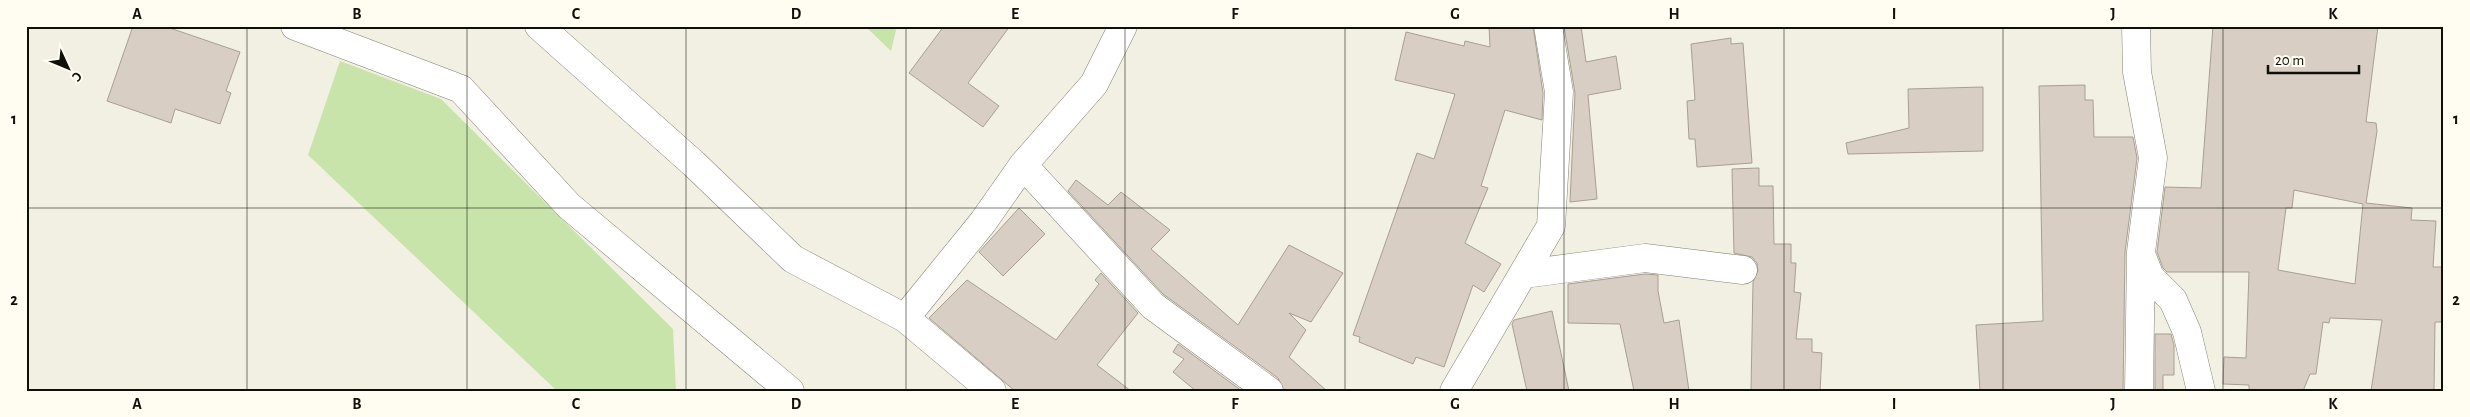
<svg xmlns="http://www.w3.org/2000/svg" width="2470" height="417" font-family="'Alegreya Sans',sans-serif">
<rect width="100%" height="100%" fill="#f2f0e2"/>
<path fill="#c8e4ab" d="M 865,26 L 897,26 L 891,51 Z
M 340,61 L 441,99 L 673,329 L 676,391 L 557,391 L 308,155 Z"/>
<path fill="#d8cec3" stroke="#a89e94" fill-rule="evenodd" d="M 133,26 L 164,26 L 240,52 L 226,91 L 231,93 L 220,124 L 175,109 L 171,123 L 107,101 Z
M 944,26 L 1010,26 L 968,83 L 999,106 L 983,127 L 909,73 Z
M 1489,26 L 1533,26 L 1543,93 L 1542,120 L 1505,110 L 1481,186 L 1488,188 L 1465,243 L 1501,264 L 1484,292 L 1473,285 L 1444,367 L 1416,357 L 1413,364 L 1359,342 L 1360,337 L 1353,335 L 1417,153 L 1434,159 L 1455,94 L 1395,80 L 1406,32 L 1464,46 L 1465,41 L 1490,47 Z
M 1564,26 L 1581,26 L 1586,62 L 1616,56 L 1621,89 L 1588,95 L 1597,199 L 1570,202 L 1575,93 Z
M 2213,26 L 2378,26 L 2366,122 L 2376,123 L 2377,131 L 2366,203 L 2412,208 L 2411,220 L 2436,221 L 2433,267 L 2444,267 L 2444,322 L 2435,322 L 2434,391 L 2371,391 L 2382,320 L 2330,318 L 2329,323 L 2323,322 L 2316,374 L 2310,374 L 2303,391 L 2249,391 L 2249,385 L 2223,384 L 2224,357 L 2246,358 L 2249,272 L 2167,272 L 2163,268 L 2157,252 L 2165,187 L 2201,188 ZM 2294,190 L 2363,204 L 2355,284 L 2278,270 L 2286,208 L 2292,208 Z
M 1731,38 L 1731,44 L 1743,43 L 1752,163 L 1697,167 L 1695,139 L 1689,139 L 1687,101 L 1695,100 L 1691,44 Z
M 2085,85 L 2085,100 L 2093,100 L 2094,137 L 2133,137 L 2137,158 L 2125,252 L 2123,391 L 1980,391 L 1976,325 L 2043,321 L 2039,86 Z
M 1983,87 L 1983,151 L 1848,154 L 1846,143 L 1909,128 L 1908,89 Z
M 1759,168 L 1759,186 L 1773,186 L 1774,244 L 1791,244 L 1791,263 L 1796,263 L 1794,292 L 1801,293 L 1796,339 L 1812,339 L 1812,352 L 1822,353 L 1820,391 L 1751,391 L 1753,282 L 1758,271 L 1757,263 L 1752,257 L 1734,253 L 1732,169 Z
M 1076,180 L 1108,205 L 1121,192 L 1170,230 L 1151,249 L 1238,325 L 1289,245 L 1343,273 L 1311,322 L 1289,313 L 1306,330 L 1289,357 L 1327,391 L 1284,391 L 1278,378 L 1163,294 L 1068,191 Z
M 1019,208 L 1045,234 L 1003,276 L 979,252 Z
M 1101,273 L 1138,313 L 1097,365 L 1131,391 L 1015,391 L 929,318 L 967,280 L 1056,340 L 1099,284 L 1095,280 Z
M 1645,274 L 1658,275 L 1658,291 L 1664,323 L 1679,320 L 1689,391 L 1634,391 L 1620,324 L 1568,323 L 1568,284 Z
M 1552,311 L 1569,391 L 1527,391 L 1512,324 L 1514,320 Z
M 2155,334 L 2171,334 L 2174,345 L 2174,375 L 2163,375 L 2163,391 L 2155,391 Z
M 1178,344 L 1242,391 L 1196,391 L 1173,372 L 1184,359 L 1173,352 Z"/>
<g fill="none" stroke-linecap="round" stroke-linejoin="round">
<defs>
<path id="minor" d="M 295,26 L 461,89 L 569,206 L 790,391
M 539,26 L 694,164 L 793,259 L 905,318 L 992,391
M 2136,26 L 2137,72 L 2153,158 L 2141,252 L 2139,391
M 1023,165 L 1153,306 L 1269,391
M 2141,254 L 2150,277 L 2173,300 L 2187,332 L 2201,391
M 1524,274 L 1645,258 L 1743,270
M 905,318 L 983,222 L 1023,165 L 1094,84 L 1123,26
M 1454,391 L 1551,226 L 1559,92 L 1548,26"/>
</defs>
<use href="#minor" stroke="#858376" stroke-width="29"/>
<use href="#minor" stroke="#fff" stroke-width="28"/>
</g>
<path fill="none" stroke="#10100b" stroke-width="1" stroke-opacity="0.55" d="M 247,26 L 247,391M 467,26 L 467,391M 686,26 L 686,391M 906,26 L 906,391M 1125,26 L 1125,391M 1345,26 L 1345,391M 1564,26 L 1564,391M 1784,26 L 1784,391M 2003,26 L 2003,391M 2223,26 L 2223,391M 26,208 L 2444,208"/>
<rect width="2470" height="417" fill="none" stroke="#fffdf2" stroke-width="55"/>
<g transform="translate(68 68) rotate(134)" stroke="#fffdf2" stroke-width="4" paint-order="stroke">
<path d="M0-4L9 19L0 12L-9 19Z" fill="#10100b"/>
<text y="-8" font-size="14" font-weight="bold" text-anchor="middle" fill="#10100b">С</text>
</g>
<path d="M2268 65v8h91v-8" fill="none" stroke="#10100b" stroke-width="2.5"/>
<text x="2275" y="65" font-size="15" fill="#10100b" stroke="#fffdf2" stroke-width="4" paint-order="stroke">20 m</text>
<rect x="28" y="28" width="2414" height="362" fill="none" stroke="#10100b" stroke-width="2"/>
<g font-size="16" text-anchor="middle" font-weight="bold" fill="#10100b">
<text x="137" y="19">A</text>
<text x="357" y="19">B</text>
<text x="576" y="19">C</text>
<text x="796" y="19">D</text>
<text x="1015" y="19">E</text>
<text x="1235" y="19">F</text>
<text x="1455" y="19">G</text>
<text x="1674" y="19">H</text>
<text x="1894" y="19">I</text>
<text x="2113" y="19">J</text>
<text x="2333" y="19">K</text>
<text x="14" y="124">1</text>
<text x="2456" y="124">1</text>
<text x="14" y="305">2</text>
<text x="2456" y="305">2</text>
<text x="137" y="409">A</text>
<text x="357" y="409">B</text>
<text x="576" y="409">C</text>
<text x="796" y="409">D</text>
<text x="1015" y="409">E</text>
<text x="1235" y="409">F</text>
<text x="1455" y="409">G</text>
<text x="1674" y="409">H</text>
<text x="1894" y="409">I</text>
<text x="2113" y="409">J</text>
<text x="2333" y="409">K</text>
</g>
</svg>
